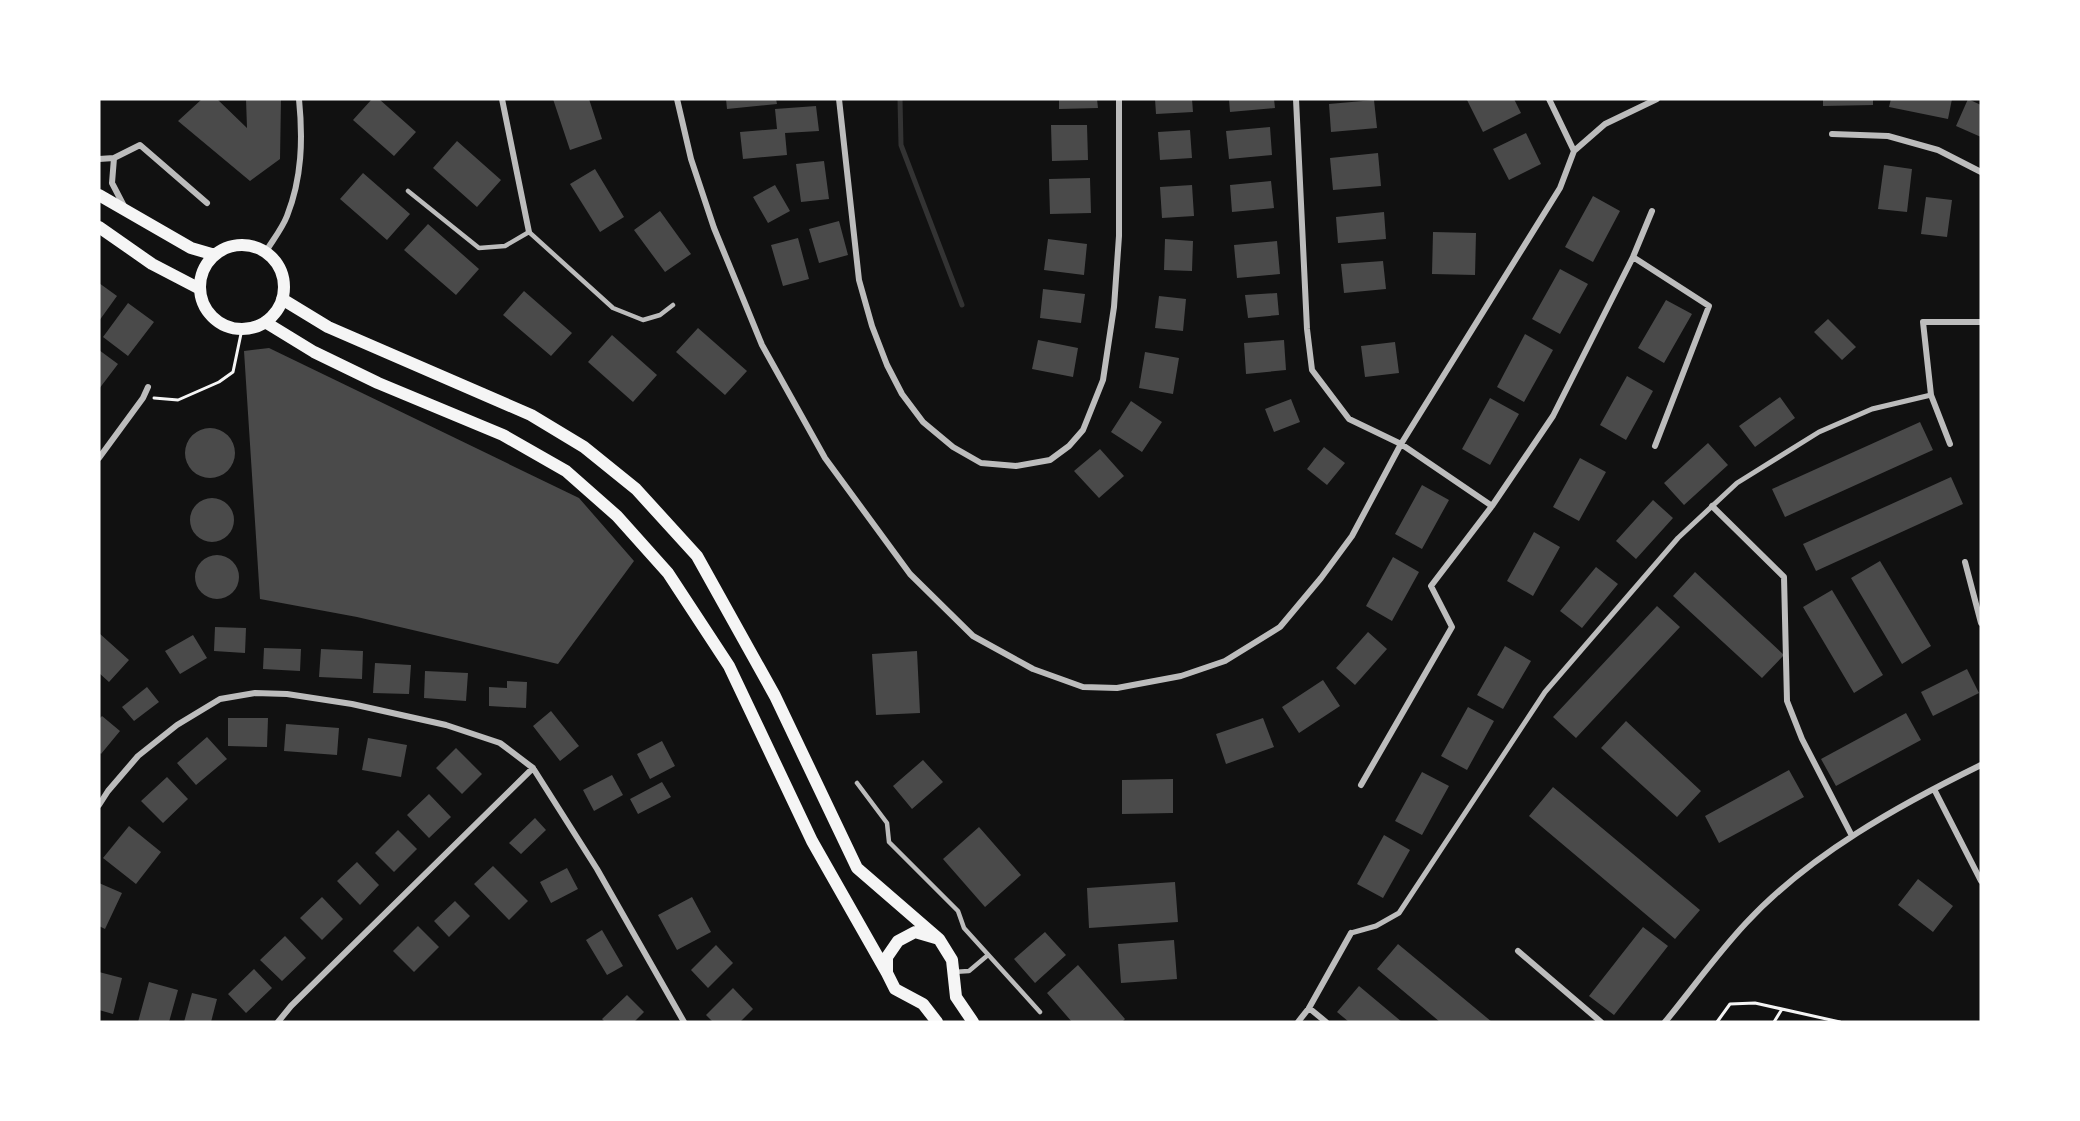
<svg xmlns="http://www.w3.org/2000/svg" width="2080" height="1121" font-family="'Nunito Sans',sans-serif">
<rect width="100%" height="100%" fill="#111"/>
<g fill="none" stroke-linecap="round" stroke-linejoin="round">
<path stroke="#333" stroke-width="5" d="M 900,99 L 901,145 L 962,305"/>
</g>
<path fill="#4a4a4a" d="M 202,99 L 217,99 L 247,128 L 246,99 L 281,99 L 280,159 L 250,181 L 178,121 Z
M 372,99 L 379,99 L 416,132 L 394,156 L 353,120 Z
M 553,99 L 589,99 L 602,139 L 570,150 Z
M 726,99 L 776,99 L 777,104 L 727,109 Z
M 1059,99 L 1097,99 L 1098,108 L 1059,109 Z
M 1155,99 L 1192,99 L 1193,112 L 1156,114 Z
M 1229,99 L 1274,99 L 1275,108 L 1230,112 Z
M 1469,99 L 1514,99 L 1521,113 L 1483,132 L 1467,100 Z
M 1823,99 L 1873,99 L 1873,105 L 1823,106 Z
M 1891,99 L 1952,99 L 1948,119 L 1889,107 Z
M 1968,99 L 1981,105 L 1981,137 L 1956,126 Z
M 1374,100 L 1377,128 L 1331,132 L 1329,104 Z
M 816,106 L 819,131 L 785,133 L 787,155 L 743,159 L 740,132 L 777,129 L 775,109 Z
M 1051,125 L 1087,125 L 1088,160 L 1052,161 Z
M 1270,127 L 1272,155 L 1229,159 L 1226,131 Z
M 1190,130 L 1192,158 L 1160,160 L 1158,132 Z
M 1526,133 L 1541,164 L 1509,180 L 1493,149 Z
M 457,141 L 501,180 L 477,207 L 433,168 Z
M 1378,153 L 1381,186 L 1333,190 L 1330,158 Z
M 824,161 L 829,199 L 801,202 L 796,164 Z
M 1884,165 L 1912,169 L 1907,212 L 1878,209 Z
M 595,169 L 624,217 L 600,232 L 570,184 Z
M 363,173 L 410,214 L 387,240 L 340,199 Z
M 1090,178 L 1091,213 L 1050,214 L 1049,179 Z
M 1271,181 L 1274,208 L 1232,212 L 1230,185 Z
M 775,185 L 790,211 L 768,223 L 753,197 Z
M 1192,185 L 1194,216 L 1162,218 L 1160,187 Z
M 1593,196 L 1620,211 L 1593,262 L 1565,247 Z
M 1926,197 L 1952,200 L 1947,237 L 1921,234 Z
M 660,211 L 691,254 L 665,272 L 634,230 Z
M 1384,212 L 1386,239 L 1338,243 L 1336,217 Z
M 839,221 L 848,255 L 819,263 L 809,229 Z
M 428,224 L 479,269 L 456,295 L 404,250 Z
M 1433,232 L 1476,233 L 1475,275 L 1432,274 Z
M 798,238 L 809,279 L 783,286 L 771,245 Z
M 1048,239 L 1087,244 L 1084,275 L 1044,270 Z
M 1165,239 L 1193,241 L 1192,271 L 1164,270 Z
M 1277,241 L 1280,274 L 1237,278 L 1234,245 Z
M 1383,261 L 1386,289 L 1344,293 L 1341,264 Z
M 1560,269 L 1588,284 L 1560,334 L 1532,319 Z
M 99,283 L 117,296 L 99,321 Z
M 1043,289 L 1085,294 L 1081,323 L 1040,318 Z
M 524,291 L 572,333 L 551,356 L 503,315 Z
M 1277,293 L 1279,315 L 1248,318 L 1245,295 Z
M 1159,296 L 1186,299 L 1183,331 L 1155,328 Z
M 1666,300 L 1692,314 L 1664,363 L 1638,348 Z
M 128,303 L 154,322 L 128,356 L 103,337 Z
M 1828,319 L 1856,347 L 1842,360 L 1814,332 Z
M 698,328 L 747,371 L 725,395 L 676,352 Z
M 1525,334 L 1553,350 L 1524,402 L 1497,387 Z
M 612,335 L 657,375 L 633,402 L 588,362 Z
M 1038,340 L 1078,348 L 1073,377 L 1032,369 Z
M 1284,340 L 1286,370 L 1246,374 L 1244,343 Z
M 1395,342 L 1399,373 L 1365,377 L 1361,346 Z
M 269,348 L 579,498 L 634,561 L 558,664 L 357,617 L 260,599 L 244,351 Z
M 99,350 L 118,364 L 99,389 Z
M 1145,352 L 1179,358 L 1173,394 L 1139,388 Z
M 1627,376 L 1653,391 L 1626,440 L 1600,425 Z
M 1780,397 L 1795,418 L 1755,447 L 1739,426 Z
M 1490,398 L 1519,414 L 1490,465 L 1462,449 Z
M 1291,399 L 1300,422 L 1274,432 L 1265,409 Z
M 1131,401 L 1162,422 L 1142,452 L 1111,432 Z
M 1920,422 L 1933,450 L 1785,517 L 1772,489 Z
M185 453a25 25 0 1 1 50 0a25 25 0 1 1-50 0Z
M 1708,443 L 1728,465 L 1684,505 L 1664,483 Z
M 1324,447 L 1345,463 L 1327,485 L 1307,469 Z
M 1100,449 L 1124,476 L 1099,498 L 1074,471 Z
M 1580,458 L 1606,472 L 1579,521 L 1553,507 Z
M 1951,477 L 1963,504 L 1816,571 L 1803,544 Z
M 1422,485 L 1449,500 L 1422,549 L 1395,534 Z
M190 520a22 22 0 1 1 44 0a22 22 0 1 1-44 0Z
M 1653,500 L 1673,518 L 1636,559 L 1616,541 Z
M 1534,532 L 1560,547 L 1533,596 L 1507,581 Z
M195 577a22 22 0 1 1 44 0a22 22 0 1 1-44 0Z
M 1393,557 L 1419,572 L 1392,621 L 1366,606 Z
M 1880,561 L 1931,646 L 1902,664 L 1851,578 Z
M 1596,567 L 1618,584 L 1582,628 L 1560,611 Z
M 1695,572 L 1784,655 L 1762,678 L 1673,596 Z
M 1832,590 L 1883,675 L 1854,693 L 1803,607 Z
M 1657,606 L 1680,627 L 1576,738 L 1553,717 Z
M 215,627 L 246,628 L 245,653 L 214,651 Z
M 1368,632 L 1387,649 L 1355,685 L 1336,668 Z
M 99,633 L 129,660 L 109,682 L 99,673 Z
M 193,635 L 207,658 L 180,674 L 165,651 Z
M 1505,646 L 1531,661 L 1503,709 L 1477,695 Z
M 264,648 L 301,649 L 300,671 L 263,669 Z
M 321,649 L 363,651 L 362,679 L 319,677 Z
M 917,651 L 920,713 L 876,715 L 872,654 Z
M 375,663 L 411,665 L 409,694 L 373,693 Z
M 1967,669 L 1979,693 L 1933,716 L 1921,692 Z
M 425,671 L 468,673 L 466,701 L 424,698 Z
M 1323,680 L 1340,706 L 1299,733 L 1282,707 Z
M 507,681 L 527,682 L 526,708 L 489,706 L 489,687 L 507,688 Z
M 147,687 L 159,702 L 134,721 L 122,707 Z
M 1468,707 L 1494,721 L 1467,770 L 1441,756 Z
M 551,711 L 579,746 L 560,761 L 533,726 Z
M 1906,713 L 1921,740 L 1836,786 L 1821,759 Z
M 102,716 L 120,731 L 101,754 L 99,752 L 99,719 Z
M 228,718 L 268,718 L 267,747 L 228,746 Z
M 1263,718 L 1274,747 L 1226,764 L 1216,734 Z
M 1626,721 L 1701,791 L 1677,817 L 1601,748 Z
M 286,724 L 339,728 L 337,755 L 284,751 Z
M 207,737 L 227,759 L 196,785 L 177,763 Z
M 368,738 L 407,745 L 401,777 L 362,770 Z
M 662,741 L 675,766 L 650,779 L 637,754 Z
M 456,748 L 482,774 L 462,794 L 436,768 Z
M 923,760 L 943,782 L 912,809 L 893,786 Z
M 1789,770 L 1804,797 L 1719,843 L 1705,816 Z
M 1422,772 L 1449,786 L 1422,835 L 1395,821 Z
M 612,775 L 623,795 L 594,811 L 583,790 Z
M 167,777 L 188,799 L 163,823 L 141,801 Z
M 1173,779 L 1173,813 L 1122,814 L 1122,780 Z
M 662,782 L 671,797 L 638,814 L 630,799 Z
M 1553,787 L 1700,910 L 1675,939 L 1529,816 Z
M 429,794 L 451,817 L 429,838 L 407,815 Z
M 535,818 L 546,830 L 521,854 L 509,843 Z
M 129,826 L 161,852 L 136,884 L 103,858 Z
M 979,827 L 1021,875 L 985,907 L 943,859 Z
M 398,830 L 417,849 L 394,872 L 375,853 Z
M 1384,835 L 1410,850 L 1383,898 L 1357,884 Z
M 357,862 L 379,885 L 360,905 L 337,881 Z
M 493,866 L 528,901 L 509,920 L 474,884 Z
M 567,868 L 578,889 L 551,903 L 540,882 Z
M 1918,879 L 1953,906 L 1933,932 L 1898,905 Z
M 1175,882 L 1178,922 L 1089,928 L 1087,888 Z
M 99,883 L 122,893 L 105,929 L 99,926 Z
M 322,897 L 343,919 L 322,940 L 300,918 Z
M 692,897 L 711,932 L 677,950 L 658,915 Z
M 455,901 L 470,916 L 449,937 L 434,921 Z
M 418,926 L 439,947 L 414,972 L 393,951 Z
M 1643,927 L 1668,946 L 1614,1015 L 1589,996 Z
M 602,930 L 623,966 L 607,975 L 586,940 Z
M 1045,932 L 1066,955 L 1035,983 L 1014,959 Z
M 285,936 L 306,958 L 282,981 L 260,960 Z
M 1174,940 L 1177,979 L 1121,983 L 1118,944 Z
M 1398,944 L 1492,1022 L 1440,1022 L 1377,969 Z
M 716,945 L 733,963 L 708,988 L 691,970 Z
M 1078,965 L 1125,1019 L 1122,1022 L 1072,1022 L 1047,993 Z
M 254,969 L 272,988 L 246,1013 L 228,994 Z
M 99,972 L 122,978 L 113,1014 L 99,1010 Z
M 149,982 L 178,990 L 169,1022 L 138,1022 Z
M 1359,986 L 1402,1022 L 1349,1022 L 1337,1012 Z
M 733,988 L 753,1009 L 740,1022 L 713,1022 L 706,1015 Z
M 192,993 L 217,999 L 211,1022 L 184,1022 Z
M 627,995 L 644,1012 L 634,1022 L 605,1022 L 602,1019 Z"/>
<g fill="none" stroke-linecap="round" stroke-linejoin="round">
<path stroke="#f5f5f5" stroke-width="3" d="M 154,398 L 178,400 L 219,382 L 233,372 L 242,329
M 1717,1022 L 1730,1004 L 1755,1003 L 1840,1022
M 1774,1022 L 1782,1009"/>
<path stroke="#bcbcbc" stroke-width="4.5" d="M 408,191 L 479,248 L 505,246 L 529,232 L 613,308 L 643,320 L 660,315 L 673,305
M 857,783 L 887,823 L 889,842 L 958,911 L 964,928 L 1040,1012
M 953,972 L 969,971 L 988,955"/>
<path stroke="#bcbcbc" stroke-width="5" d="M 1351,933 L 1376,926 L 1399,913 L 1545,692 L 1678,538 L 1737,483 L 1819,432 L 1872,409 L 1931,395"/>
<path stroke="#bcbcbc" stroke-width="6" d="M 502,99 L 529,232
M 677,99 L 691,159 L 714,228 L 744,301 L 762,345 L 825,458 L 910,574 L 973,636 L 1033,669 L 1083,687 L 1117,688 L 1181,676 L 1225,661 L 1280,627 L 1321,578 L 1352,536 L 1401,444 L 1560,188 L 1574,151 L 1605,124 L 1657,99
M 839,99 L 859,280 L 872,326 L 887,365 L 902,394 L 923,422 L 953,447 L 981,463 L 1016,466 L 1050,460 L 1069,446 L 1083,430 L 1103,380 L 1114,307 L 1119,236 L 1119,99
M 1296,99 L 1307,329 L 1312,370 L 1349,419 L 1401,444 L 1492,506
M 1549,99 L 1574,151
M 1832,134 L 1888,136 L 1938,150 L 1981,172
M 99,159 L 114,158
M 125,208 L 112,183 L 114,158 L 140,145 L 207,203
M 265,253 C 272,241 282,229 287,216 C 302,178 303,139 299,99
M 1633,257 L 1709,306 L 1655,446
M 1950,444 L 1931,395 L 1923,322 L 1981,322
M 99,458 L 143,398 L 148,387
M 1712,506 L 1784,577 L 1787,701 L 1802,739 L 1852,836
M 1965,562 L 1981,623
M 1361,785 L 1452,627 L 1431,586 L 1492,506 L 1553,416 L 1633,257 L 1652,211
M 1934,789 L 1981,881
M 99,805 L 108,791 L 138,756 L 177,725 L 220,699 L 255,693 L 287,694 L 352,704 L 446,725 L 500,743 L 533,768 L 597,869 L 684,1022
M 1518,951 L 1601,1022
M 1309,1008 L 1326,1022
M 278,1022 L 291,1006 L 533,768
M 1298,1022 L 1309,1008 L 1351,933
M 1665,1022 C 1692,989 1717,954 1746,923 C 1809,855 1899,805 1981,765"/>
<path stroke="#f5f5f5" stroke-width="12" d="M 99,195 L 191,248 L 215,255
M 99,227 L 152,264 L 200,289
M200 287a42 42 0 1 1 84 0a42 42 0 1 1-84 0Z
M 282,299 L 328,327 L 531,415 L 584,447 L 636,489 L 697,556 L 775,696 L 857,868 L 939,939
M 265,322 L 314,352 L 378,383 L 503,435 L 566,471 L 617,516 L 668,573 L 729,666 L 812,841 L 887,973
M 937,1022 L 923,1004 L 895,989 L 887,973 L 887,957 L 898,941 L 915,932 L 939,939 L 952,960 L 956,997 L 973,1022"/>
</g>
<rect width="2080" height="1121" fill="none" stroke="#ffffff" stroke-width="201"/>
</svg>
